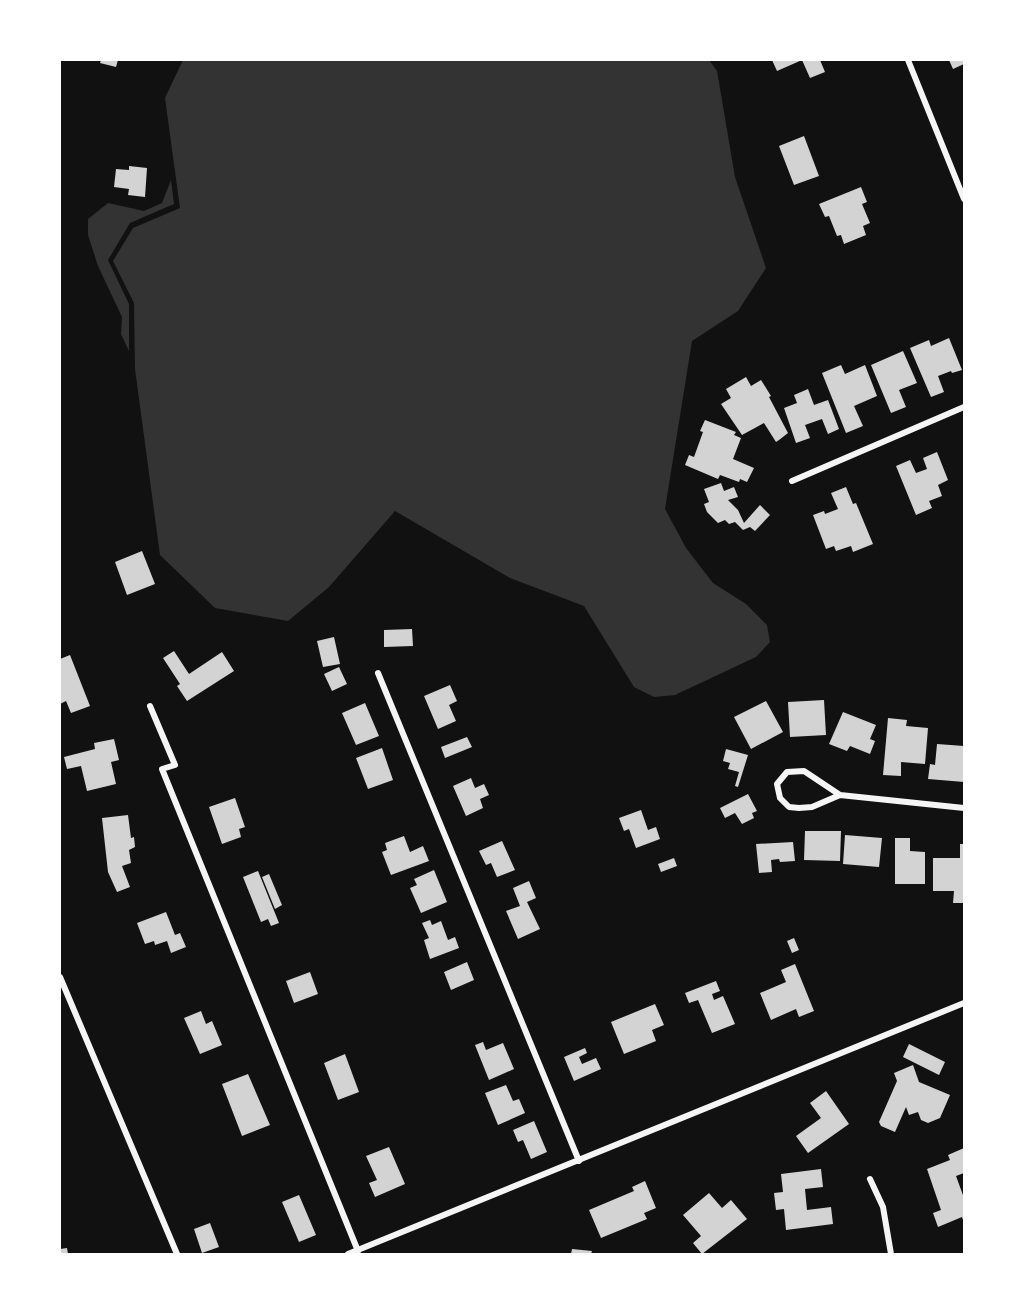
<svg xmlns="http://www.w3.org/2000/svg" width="1024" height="1314" font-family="Karla,sans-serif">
<rect width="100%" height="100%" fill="#111"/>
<path fill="#333" d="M 183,60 L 709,60 L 717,71 L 735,177 L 766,268 L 738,311 L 692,341 L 665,509 L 686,548 L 713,583 L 746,604 L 767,625 L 770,642 L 756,657 L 675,695 L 654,697 L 634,687 L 584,606 L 510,578 L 395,511 L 329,587 L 288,621 L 215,608 L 160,555 L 135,369 L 134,303 L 113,261 L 133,228 L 180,208 L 165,98 Z
M 171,180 L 174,204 L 130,223 L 108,260 L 129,304 L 129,351 L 121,334 L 122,317 L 98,266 L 88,235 L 88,219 L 108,203 L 144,211 L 162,203 Z"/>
<path fill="#d3d3d3" d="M 101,60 L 118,60 L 116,67 L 100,63 Z
M 772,60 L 820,60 L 825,72 L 810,78 L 802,60 L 777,71 Z
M 949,60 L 964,60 L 964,64 L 953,69 Z
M 804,136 L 819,176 L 794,185 L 779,146 Z
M 129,166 L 147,168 L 145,197 L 128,195 L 129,189 L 114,187 L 116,169 L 129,170 Z
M 861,187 L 867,202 L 862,204 L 870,223 L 863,226 L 866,235 L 844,244 L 841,235 L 837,236 L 829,216 L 825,217 L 819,204 Z
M 949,338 L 962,370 L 952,373 L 951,371 L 938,376 L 944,392 L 931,397 L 910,348 L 929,340 L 931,346 Z
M 903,351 L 917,383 L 899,390 L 906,407 L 891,413 L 871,365 Z
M 841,365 L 845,374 L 865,365 L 877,396 L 854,406 L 863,426 L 846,433 L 822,373 Z
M 746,377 L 751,386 L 761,380 L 771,396 L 769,397 L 788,433 L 779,440 L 776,442 L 764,423 L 742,435 L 721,404 L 731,398 L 726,389 Z
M 808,389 L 814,405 L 828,400 L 839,429 L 828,434 L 822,419 L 805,425 L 810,438 L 796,443 L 784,408 L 797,403 L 794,395 Z
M 705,420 L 736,432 L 734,435 L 741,438 L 733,459 L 754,468 L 747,482 L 740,479 L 739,482 L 720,475 L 718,479 L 685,465 L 689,455 L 694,457 L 703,432 L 700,431 Z
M 937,452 L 948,480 L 938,485 L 942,496 L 929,501 L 932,508 L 916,515 L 896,466 L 910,460 L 916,473 L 927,469 L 923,458 Z
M 721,483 L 724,491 L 734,487 L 738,497 L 728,500 L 738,510 L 744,523 L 760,505 L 770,515 L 755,531 L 750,527 L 743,530 L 735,522 L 729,524 L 725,520 L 718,523 L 707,512 L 704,504 L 709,502 L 704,489 Z
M 846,487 L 853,504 L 856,503 L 873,544 L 853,552 L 851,546 L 836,551 L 834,546 L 826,549 L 813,515 L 824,511 L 825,514 L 838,509 L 831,493 Z
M 142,551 L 155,584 L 127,595 L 115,562 Z
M 412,629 L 413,646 L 384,647 L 384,630 Z
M 334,637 L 340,664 L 323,667 L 317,641 Z
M 174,651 L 189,674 L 222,652 L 234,671 L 187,701 L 177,686 L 180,684 L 163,658 Z
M 70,655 L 90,706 L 71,713 L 66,701 L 60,704 L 60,659 Z
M 339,667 L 347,684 L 332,691 L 324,674 Z
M 450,685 L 457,701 L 449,705 L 456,721 L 438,729 L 424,696 Z
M 824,700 L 826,735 L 790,737 L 788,702 Z
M 766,701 L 783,732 L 751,749 L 734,717 Z
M 365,703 L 379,736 L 356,745 L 342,713 Z
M 843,712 L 876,725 L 870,739 L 875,741 L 870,754 L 850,746 L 847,751 L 829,744 Z
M 888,718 L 907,720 L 906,726 L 928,728 L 925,764 L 901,762 L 901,776 L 883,775 Z
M 467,737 L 472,747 L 445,758 L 441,747 Z
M 114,739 L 119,760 L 111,762 L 116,784 L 87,791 L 81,766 L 67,769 L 64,757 L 95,749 L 94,743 Z
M 937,744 L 964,746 L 964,782 L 928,779 L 930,764 L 935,765 Z
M 382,748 L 393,780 L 368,789 L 356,758 Z
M 726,749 L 748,755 L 738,787 L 735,786 L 739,772 L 728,769 L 730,763 L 723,761 Z
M 471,778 L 475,788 L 484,784 L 489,795 L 480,799 L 483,808 L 466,816 L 453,786 Z
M 748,794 L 757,811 L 752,813 L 754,818 L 742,824 L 735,813 L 725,818 L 720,808 Z
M 235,798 L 245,827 L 239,829 L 241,837 L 222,844 L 209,807 Z
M 641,810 L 648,830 L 656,827 L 660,839 L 636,848 L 629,829 L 624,831 L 619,818 Z
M 128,815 L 131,838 L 134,837 L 135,847 L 129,850 L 131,863 L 122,866 L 130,887 L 117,892 L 108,872 L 102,818 Z
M 805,831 L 841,831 L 840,861 L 804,860 Z
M 845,835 L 882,838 L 879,867 L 843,864 Z
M 404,836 L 410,852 L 423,846 L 429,861 L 391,875 L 382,852 L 387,850 L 385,843 Z
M 895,838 L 910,838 L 910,851 L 925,852 L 925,884 L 895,884 Z
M 502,841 L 515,870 L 497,877 L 491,863 L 486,865 L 479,851 Z
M 793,842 L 795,861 L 780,862 L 779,859 L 771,860 L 772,872 L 759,873 L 756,844 Z
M 960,844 L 964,844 L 964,903 L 953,903 L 954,891 L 933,891 L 933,858 L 960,858 Z
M 674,858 L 677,866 L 661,872 L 658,864 Z
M 434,870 L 447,902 L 421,913 L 410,888 L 417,885 L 414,879 Z
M 258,871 L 279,923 L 271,926 L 268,919 L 261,922 L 243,877 Z
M 269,874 L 282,905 L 275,909 L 262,877 Z
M 529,881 L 536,898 L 527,902 L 540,929 L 518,939 L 506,911 L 520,906 L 513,888 Z
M 166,912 L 175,935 L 180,933 L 186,947 L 171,953 L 167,941 L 155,945 L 154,941 L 145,944 L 137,923 Z
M 430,920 L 432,925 L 441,921 L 448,940 L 455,937 L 459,948 L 430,959 L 424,940 L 429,938 L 422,923 Z
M 794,938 L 799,950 L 792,953 L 787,941 Z
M 467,962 L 474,980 L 451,990 L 444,972 Z
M 795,964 L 814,1011 L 799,1017 L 796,1009 L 771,1020 L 760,993 L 786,982 L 781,970 Z
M 310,972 L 318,994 L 294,1003 L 286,981 Z
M 716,981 L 720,991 L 712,994 L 714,1000 L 723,996 L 735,1024 L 712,1033 L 698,1000 L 689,1003 L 685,993 Z
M 655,1004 L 664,1025 L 652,1030 L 656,1041 L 624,1054 L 611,1022 Z
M 201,1011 L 206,1024 L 212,1021 L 222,1045 L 200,1054 L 184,1018 Z
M 483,1042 L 486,1050 L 503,1043 L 514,1069 L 489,1080 L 475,1045 Z
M 909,1044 L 945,1062 L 939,1075 L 903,1057 Z
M 585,1048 L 587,1053 L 579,1057 L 582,1064 L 596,1058 L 601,1069 L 574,1081 L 564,1057 Z
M 345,1054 L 359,1092 L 338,1100 L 324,1063 Z
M 913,1065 L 919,1082 L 950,1095 L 940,1118 L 928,1123 L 921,1120 L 918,1112 L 909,1115 L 906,1107 L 895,1132 L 881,1126 L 879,1122 L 897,1081 L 894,1073 Z
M 248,1074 L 270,1125 L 242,1136 L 222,1084 Z
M 506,1085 L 513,1101 L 519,1099 L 525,1113 L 498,1125 L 485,1093 Z
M 826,1091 L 849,1124 L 808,1153 L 796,1136 L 821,1118 L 810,1103 Z
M 534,1121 L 547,1152 L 531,1159 L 523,1140 L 518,1142 L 513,1130 Z
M 389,1147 L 405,1184 L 375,1197 L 369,1183 L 377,1180 L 366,1156 Z
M 964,1148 L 964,1173 L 956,1176 L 964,1198 L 964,1223 L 962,1217 L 938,1227 L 933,1213 L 941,1210 L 927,1169 L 950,1160 L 948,1155 Z
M 821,1169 L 823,1187 L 805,1189 L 807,1210 L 831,1207 L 833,1224 L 786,1230 L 784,1209 L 776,1210 L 774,1193 L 783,1192 L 781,1174 Z
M 645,1181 L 656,1208 L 644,1213 L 647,1219 L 601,1238 L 589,1210 L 634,1191 L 632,1187 Z
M 709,1193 L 722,1208 L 731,1200 L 747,1219 L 702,1254 L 693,1243 L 701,1236 L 683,1215 Z
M 299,1195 L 316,1235 L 299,1242 L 282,1202 Z
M 210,1223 L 219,1247 L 202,1253 L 194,1229 Z
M 67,1248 L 68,1254 L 60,1254 L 60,1249 Z
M 572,1249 L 592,1251 L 591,1254 L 571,1254 Z"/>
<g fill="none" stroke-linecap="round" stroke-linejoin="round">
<path stroke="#f5f5f5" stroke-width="6" d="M 908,60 L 964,199
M 792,481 L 964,407
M 378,673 L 579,1161
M 150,706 L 175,765 L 162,769 L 358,1251
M 840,795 L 804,771 L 787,772 L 777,784 L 780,798 L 789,807 L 799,808 L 812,807 L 840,795 L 964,808
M 60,977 L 177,1254
M 870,1179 L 883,1207 L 891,1254
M 348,1254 L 964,1003"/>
</g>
<rect width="1024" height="1314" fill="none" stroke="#ffffff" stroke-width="122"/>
</svg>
